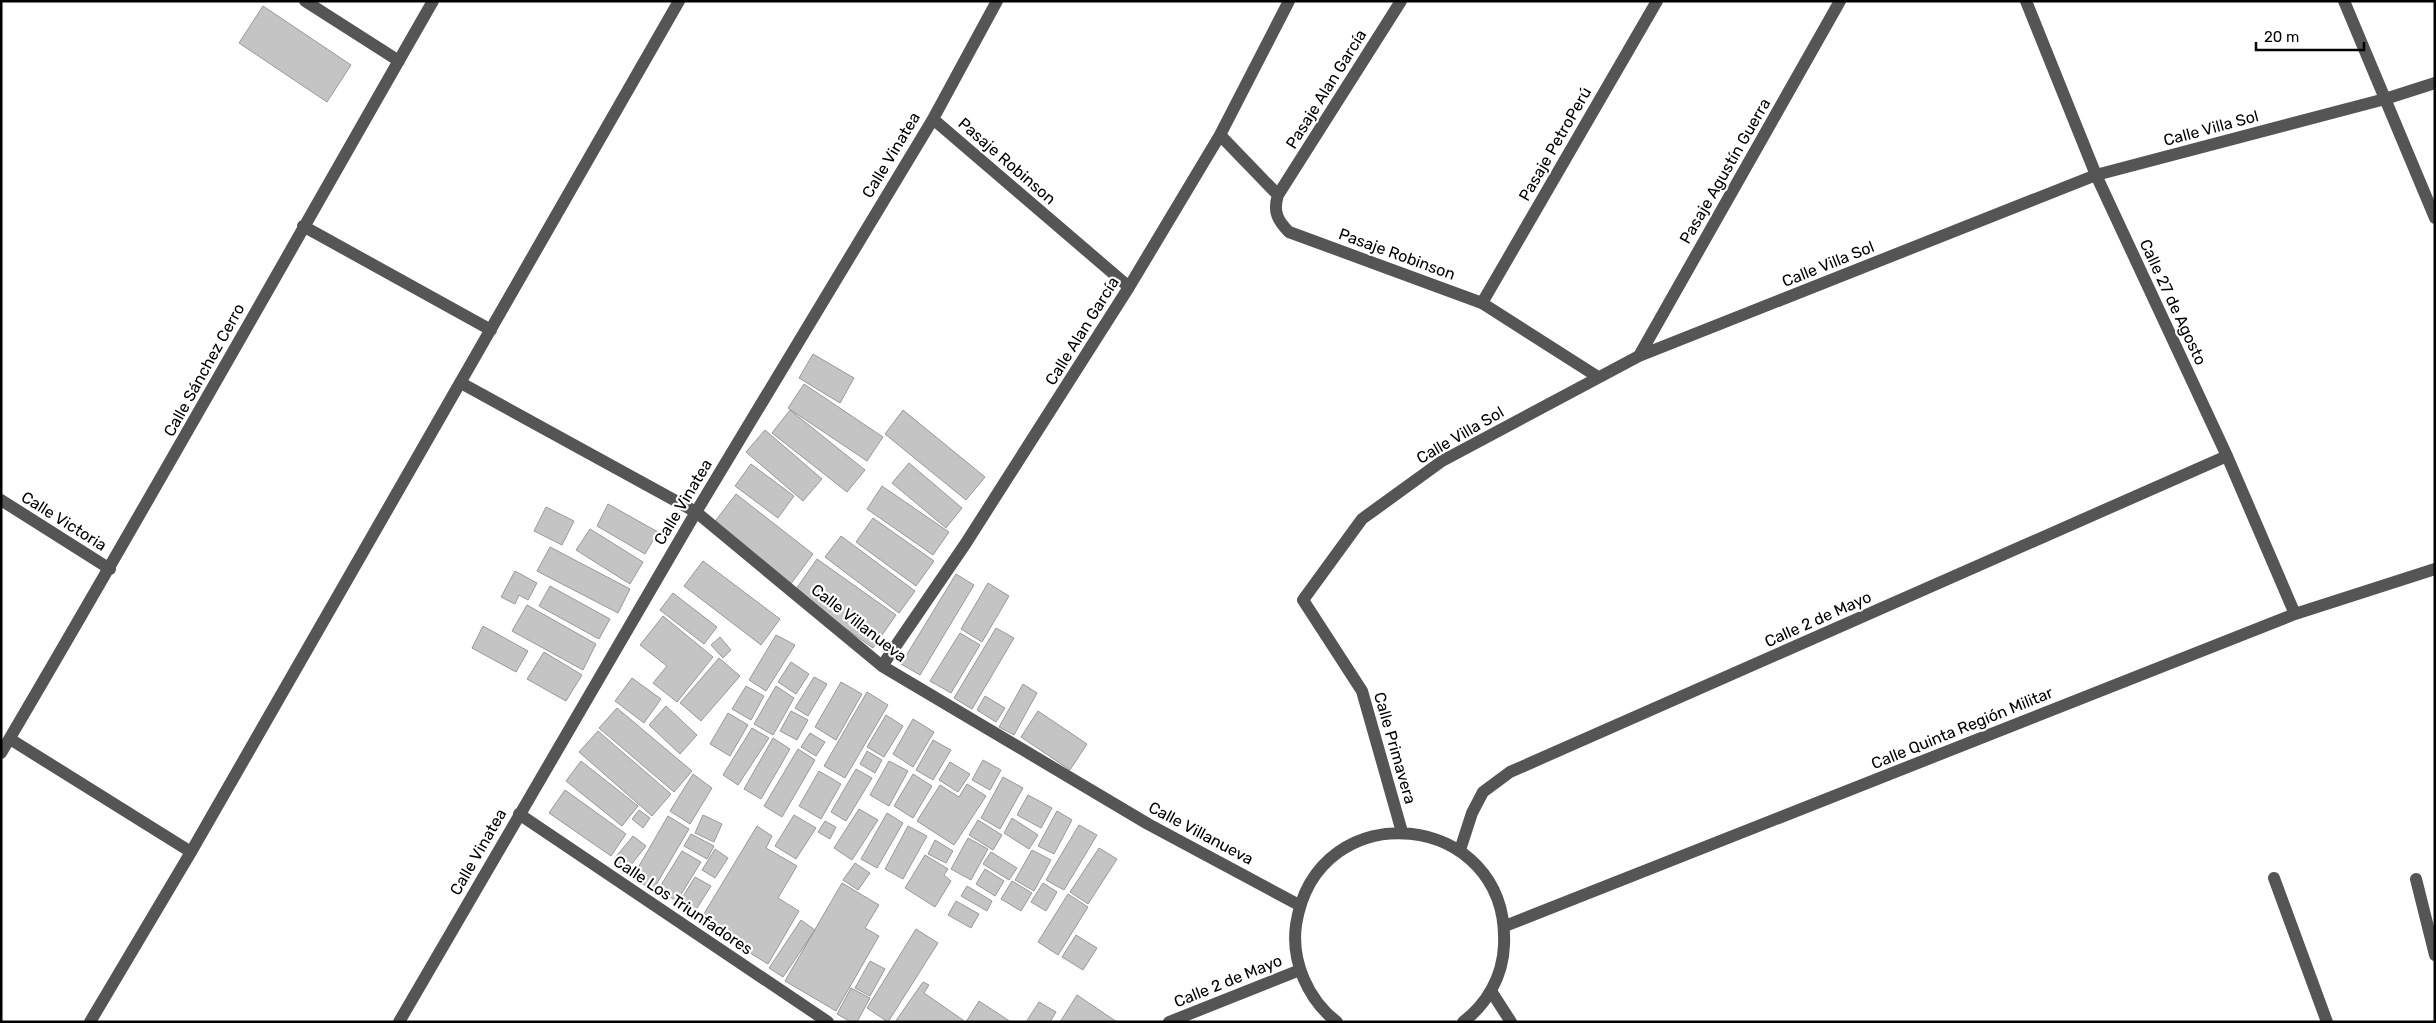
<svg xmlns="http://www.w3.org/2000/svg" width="2436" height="1023" font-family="Rubik,sans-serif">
<rect width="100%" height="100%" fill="#fff"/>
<path fill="#c4c4c4" stroke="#999" d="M 263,6 L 351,65 L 327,102 L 239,43 Z
M 813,354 L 854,378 L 840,403 L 799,378 Z
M 804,384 L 883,437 L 867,461 L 788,408 Z
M 790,410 L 865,470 L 847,492 L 772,433 Z
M 903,410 L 985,477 L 966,500 L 885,434 Z
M 765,430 L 822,479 L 803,501 L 746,452 Z
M 909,463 L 962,508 L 946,528 L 892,483 Z
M 751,464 L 794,496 L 778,518 L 735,486 Z
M 882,486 L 949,532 L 933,555 L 867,509 Z
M 736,494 L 813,554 L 790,585 L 713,524 Z
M 608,504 L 658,532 L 645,554 L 597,526 Z
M 546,507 L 574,521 L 562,545 L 534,531 Z
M 873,518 L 934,561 L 916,586 L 856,542 Z
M 590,529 L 643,562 L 630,584 L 576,550 Z
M 841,536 L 915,591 L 899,613 L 825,557 Z
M 550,547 L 630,589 L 618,613 L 537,571 Z
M 817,559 L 896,615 L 873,648 L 794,592 Z
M 703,561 L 780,619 L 761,645 L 684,586 Z
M 515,571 L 537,583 L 528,600 L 519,595 L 515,604 L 501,597 Z
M 956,574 L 974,585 L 920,675 L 901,664 Z
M 988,583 L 1009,596 L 982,642 L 961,629 Z
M 550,586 L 610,619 L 599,639 L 539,606 Z
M 673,593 L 717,627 L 704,644 L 660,610 Z
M 527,605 L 596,644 L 583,670 L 512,631 Z
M 663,616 L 713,657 L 677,702 L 653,683 L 667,666 L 640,645 Z
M 483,626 L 528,651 L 516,672 L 472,648 Z
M 996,628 L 1014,638 L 972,709 L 954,698 Z
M 960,633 L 980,645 L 951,693 L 930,681 Z
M 776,635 L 795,645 L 766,691 L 749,680 Z
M 720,637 L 731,650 L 723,658 L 711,645 Z
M 544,652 L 582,675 L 566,701 L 527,679 Z
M 719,658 L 740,676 L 701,721 L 680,703 Z
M 791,662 L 809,674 L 796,694 L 778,682 Z
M 814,677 L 827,684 L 808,716 L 795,708 Z
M 632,678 L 661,699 L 644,723 L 615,701 Z
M 841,682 L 862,694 L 836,740 L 815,727 Z
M 1023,684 L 1037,693 L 1014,735 L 999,727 Z
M 746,686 L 764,696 L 751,720 L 732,709 Z
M 776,686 L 794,698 L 773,735 L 754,724 Z
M 867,692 L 888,705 L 845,778 L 824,766 Z
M 985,696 L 1005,708 L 996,722 L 977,710 Z
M 666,706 L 697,735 L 680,754 L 649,725 Z
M 617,708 L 692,771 L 674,792 L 599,728 Z
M 791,711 L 808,720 L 797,740 L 780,731 Z
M 1038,711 L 1087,744 L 1070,770 L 1021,737 Z
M 728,713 L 748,725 L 730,756 L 710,744 Z
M 886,715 L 903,726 L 884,757 L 867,747 Z
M 913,719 L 934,732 L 913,767 L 893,754 Z
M 752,728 L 769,738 L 738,785 L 723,775 Z
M 598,731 L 671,794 L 652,816 L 579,752 Z
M 810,733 L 825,742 L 816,756 L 801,747 Z
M 773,738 L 790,749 L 761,799 L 744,789 Z
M 933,740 L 951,750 L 933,780 L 916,770 Z
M 798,749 L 815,760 L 782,817 L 764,806 Z
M 867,751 L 882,760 L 875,773 L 860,764 Z
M 983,760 L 1001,770 L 990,790 L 972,780 Z
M 581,761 L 638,806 L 622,826 L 566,781 Z
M 889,761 L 908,771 L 889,806 L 870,795 Z
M 950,762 L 970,774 L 958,792 L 939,780 Z
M 856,769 L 872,778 L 846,821 L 831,812 Z
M 819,771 L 841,784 L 821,819 L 799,806 Z
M 693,774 L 712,788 L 690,824 L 670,811 Z
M 913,774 L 932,786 L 913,818 L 894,806 Z
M 1003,777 L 1023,788 L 1000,829 L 981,818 Z
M 967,784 L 986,796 L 954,845 L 917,821 L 940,785 L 959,797 Z
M 565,790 L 626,834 L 611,856 L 549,813 Z
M 1028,795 L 1052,808 L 1041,828 L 1017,815 Z
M 859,809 L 878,820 L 852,860 L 834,848 Z
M 639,810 L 650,818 L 643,828 L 632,819 Z
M 1057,811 L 1072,820 L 1054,854 L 1038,846 Z
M 887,813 L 903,823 L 877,868 L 861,859 Z
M 703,815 L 722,824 L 714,842 L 695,833 Z
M 794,815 L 816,828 L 796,859 L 775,846 Z
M 668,816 L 689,829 L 653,890 L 632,878 Z
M 1012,818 L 1038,835 L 1029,849 L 1004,833 Z
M 978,820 L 1002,835 L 993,850 L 969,835 Z
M 825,821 L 836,827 L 830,839 L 818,832 Z
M 1079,825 L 1097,835 L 1064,890 L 1046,880 Z
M 757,826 L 772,836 L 766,848 L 797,866 L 778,898 L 799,911 L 768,964 L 699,922 Z
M 908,826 L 927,836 L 903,879 L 885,869 Z
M 691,834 L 714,846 L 707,859 L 684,846 Z
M 633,836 L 646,846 L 627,870 L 614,859 Z
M 968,838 L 988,849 L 971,880 L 951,869 Z
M 935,840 L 953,851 L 946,863 L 928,854 Z
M 1099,848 L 1117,859 L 1088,904 L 1070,892 Z
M 715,849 L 728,858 L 715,878 L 702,870 Z
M 1032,850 L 1051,860 L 1034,891 L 1015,880 Z
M 682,851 L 701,862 L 677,901 L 658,890 Z
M 991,852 L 1017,868 L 1009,880 L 983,864 Z
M 925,855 L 948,869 L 944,875 L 951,881 L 935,907 L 905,888 Z
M 855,863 L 870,873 L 858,890 L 843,880 Z
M 985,869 L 1004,881 L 995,896 L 976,884 Z
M 695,877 L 711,886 L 692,916 L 677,906 Z
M 1012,881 L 1032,893 L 1021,911 L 1001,899 Z
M 842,883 L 879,905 L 865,928 L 879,936 L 836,1011 L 785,981 Z
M 1043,883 L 1057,892 L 1046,911 L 1031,902 Z
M 967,886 L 992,901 L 987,911 L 961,896 Z
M 1068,894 L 1088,907 L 1058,955 L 1038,942 Z
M 956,901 L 979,914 L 971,928 L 948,915 Z
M 801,920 L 815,930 L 783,977 L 769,968 Z
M 916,929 L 938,943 L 888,1022 L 867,1008 Z
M 1076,935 L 1097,948 L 1083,970 L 1062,957 Z
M 870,961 L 885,969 L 870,996 L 855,988 Z
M 923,982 L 929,985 L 924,993 L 963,1020 L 962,1022 L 895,1022 Z
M 851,988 L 870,998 L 857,1022 L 851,1022 L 837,1014 Z
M 1077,995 L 1117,1022 L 1060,1022 Z
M 979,1001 L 1011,1022 L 966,1022 Z
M 1039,1002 L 1056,1012 L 1050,1022 L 1026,1022 Z"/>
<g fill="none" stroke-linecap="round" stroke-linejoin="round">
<path stroke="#555" stroke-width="12" d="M 305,1 L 399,61
M 1401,1 L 1278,195 C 1273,211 1277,220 1289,232 L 1482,303 L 1598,377
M 2026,1 L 2096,175 L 2227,456 L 2295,614
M 2344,1 L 2435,218
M 933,119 L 1129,287
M 1220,135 L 1278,195
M 303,226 L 491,330
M 1482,303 L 1657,1
M 1639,356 L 1840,1
M 461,383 L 696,512 L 882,666 L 1148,824 L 1299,905
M 1,500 L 110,569
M 882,666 L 966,543 L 1129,287 L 1220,135 L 1289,1
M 10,739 L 191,852
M 1,753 C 148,504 289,252 433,1
M 519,814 L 828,1022
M 1402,832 L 1362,691 L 1303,600 L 1362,519 L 1442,461 L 1639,356 L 2096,175 L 2385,99 L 2435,83
M 1460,850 L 1472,813 L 1483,792 L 1510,772 L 2227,456
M 2274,878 L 2327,1022
M 2416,879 L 2435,955
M 1505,926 L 2295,614 L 2435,569
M 1491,991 L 1511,1022
M 90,1022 L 191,852 L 679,1
M 399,1022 L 696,512 L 933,119 L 997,1
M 1169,1022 L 1300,970
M 1337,1022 C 1308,1000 1291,961 1296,925 C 1317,790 1510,810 1504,945 C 1503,976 1487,1004 1463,1022"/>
</g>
<g text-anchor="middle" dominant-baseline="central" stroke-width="4.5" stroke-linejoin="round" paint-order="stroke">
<g font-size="16" fill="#000" stroke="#fff">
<text transform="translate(1326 89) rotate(-58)">Pasaje Alan García</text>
<text transform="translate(2211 128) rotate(-15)">Calle Villa Sol</text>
<text transform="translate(1555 144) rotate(-60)">Pasaje PetroPerú</text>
<text transform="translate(891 155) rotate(-59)">Calle Vinatea</text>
<text transform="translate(1007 161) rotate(41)">Pasaje Robinson</text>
<text transform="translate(1725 171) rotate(-60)">Pasaje Agustín Guerra</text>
<text transform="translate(1397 254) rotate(20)">Pasaje Robinson</text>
<text transform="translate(1828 264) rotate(-22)">Calle Villa Sol</text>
<text transform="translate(2173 302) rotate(65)">Calle 27 de Agosto</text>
<text transform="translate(1082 331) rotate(-58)">Calle Alan García</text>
<text transform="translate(204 370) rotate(-61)">Calle Sánchez Cerro</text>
<text transform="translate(1460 435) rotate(-30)">Calle Villa Sol</text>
<text transform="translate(683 502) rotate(-59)">Calle Vinatea</text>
<text transform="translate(64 521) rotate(32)">Calle Victoria</text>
<text transform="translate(1818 619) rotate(-24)">Calle 2 de Mayo</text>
<text transform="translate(859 623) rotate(38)">Calle Villanueva</text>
<text transform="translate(1962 728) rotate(-22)">Calle Quinta Región Militar</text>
<text transform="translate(1395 748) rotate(74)">Calle Primavera</text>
<text transform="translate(1201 833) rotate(28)">Calle Villanueva</text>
<text transform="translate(478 852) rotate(-60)">Calle Vinatea</text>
<text transform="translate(683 905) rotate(34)">Calle Los Triunfadores</text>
<text transform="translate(1228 981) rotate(-22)">Calle 2 de Mayo</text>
</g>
</g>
<rect width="2436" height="1023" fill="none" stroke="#000000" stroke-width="5"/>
<path d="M2256 42v8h108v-8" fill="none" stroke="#000000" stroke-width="2.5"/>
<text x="2264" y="42" font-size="15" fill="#000000" stroke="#ffffff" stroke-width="4" paint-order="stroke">20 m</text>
</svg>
